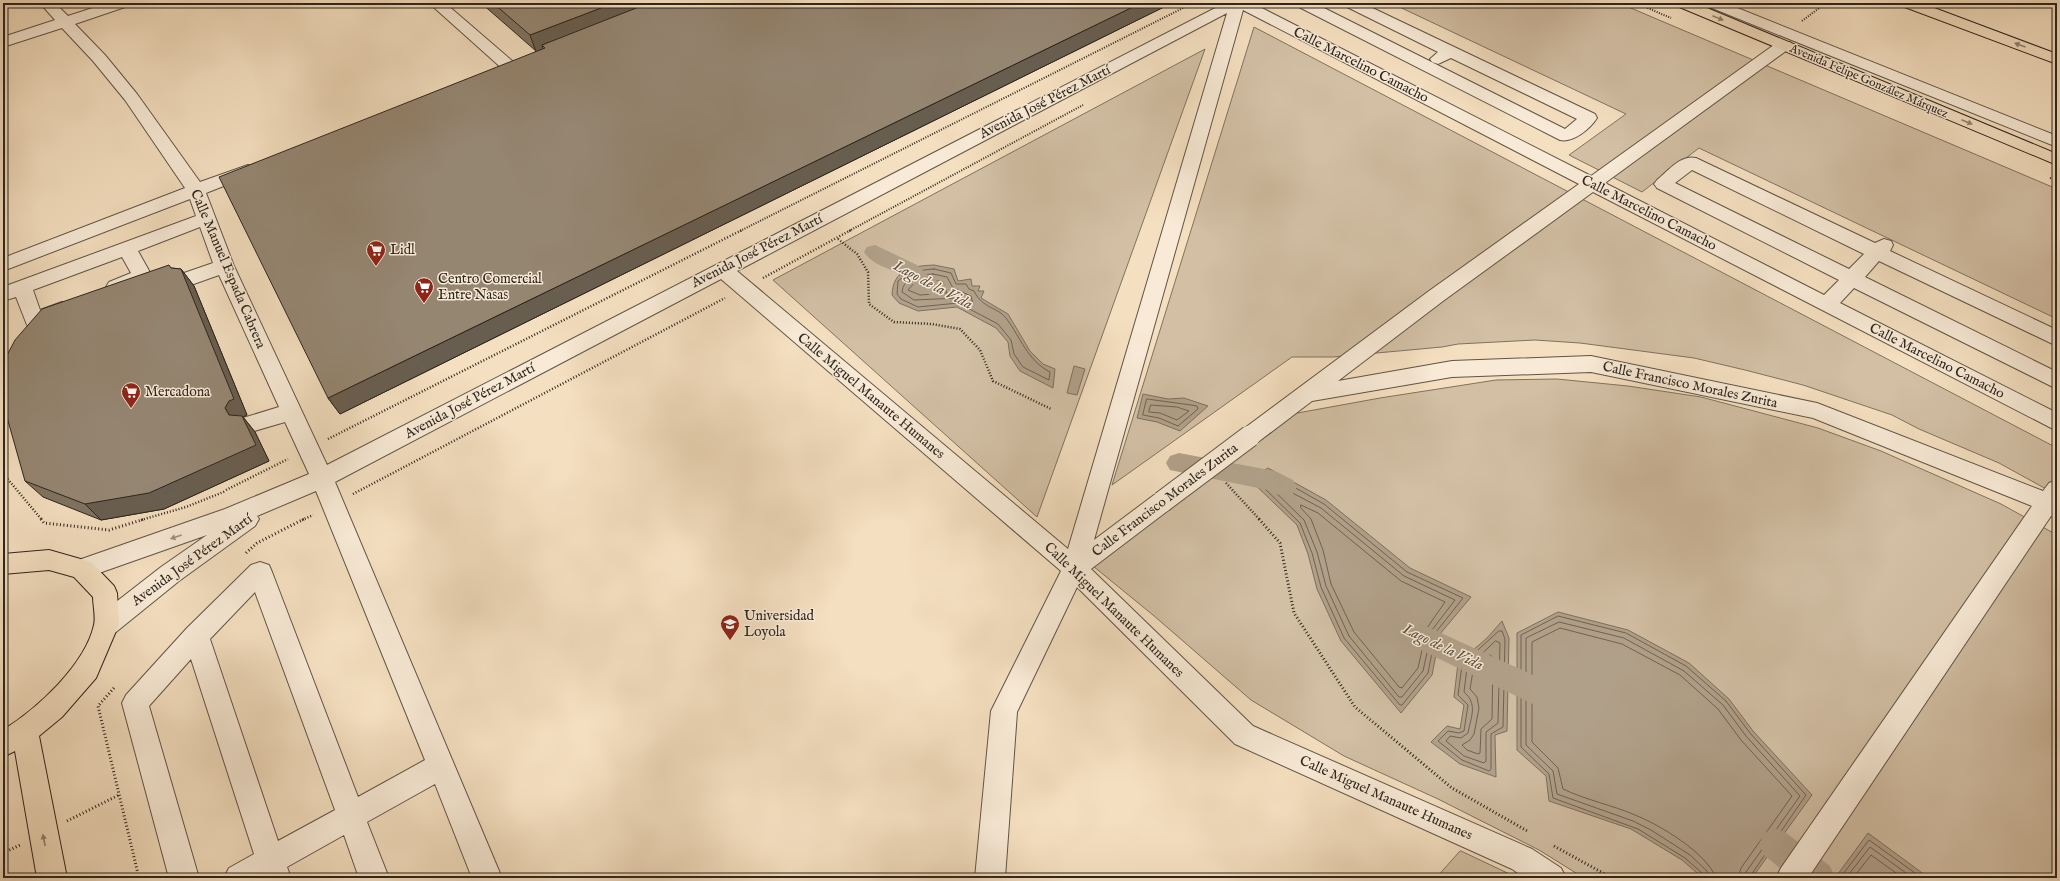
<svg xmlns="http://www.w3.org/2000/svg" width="2060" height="881" font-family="'IM FELL English',serif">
<rect width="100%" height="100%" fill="#f4dfc0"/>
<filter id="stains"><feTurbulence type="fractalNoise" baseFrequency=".005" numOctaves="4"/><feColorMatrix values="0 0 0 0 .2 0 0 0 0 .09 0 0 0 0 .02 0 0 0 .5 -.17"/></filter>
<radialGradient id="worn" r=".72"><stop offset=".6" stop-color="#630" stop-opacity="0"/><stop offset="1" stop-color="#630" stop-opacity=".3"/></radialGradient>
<path fill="#d2bfa4" stroke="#807260" d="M 1391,3 L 1619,3 L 2057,189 L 2057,319 L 1699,148 L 1642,192 L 1569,155 L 1626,114 Z
M 1254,27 L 2057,448 L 2057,495 L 1999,463 L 1919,429 L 1892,415 L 1803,385 L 1745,370 L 1694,358 L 1580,343 L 1535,340 L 1458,344 L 1442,347 L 1333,357 L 1292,357 L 1112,485 Z
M 1205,49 L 1037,517 L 773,280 Z
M 1557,379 L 1628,386 L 1701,397 L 1818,428 L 1881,451 L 2001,504 L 2057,535 L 2057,878 L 1584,878 L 1539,850 L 1438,799 L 1344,756 L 1251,700 L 1153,615 L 1077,553 L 1281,416 L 1380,398 L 1496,380 Z
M 1460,851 L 1461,851 L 1518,878 L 1436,878 Z"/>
<path fill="#b1a089" stroke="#7d6f5e" d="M 934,265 L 954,269 L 958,281 L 971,279 L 972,286 L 980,286 L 978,291 L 984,291 L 981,298 L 1008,314 L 1030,351 L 1043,364 L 1055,369 L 1053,388 L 1020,371 L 1010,356 L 1008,342 L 996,328 L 957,307 L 918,311 L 899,303 L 892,295 C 893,269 912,266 934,265 Z
M 1074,366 L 1085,369 L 1077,395 L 1067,393 Z
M 1143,394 L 1168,399 L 1184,398 L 1208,406 L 1180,431 L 1157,422 L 1137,418 Z
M 1268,468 L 1326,500 L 1410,568 L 1471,597 L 1440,634 L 1432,675 L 1401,713 L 1341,641 L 1317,589 L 1308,554 L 1297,525 L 1249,479 Z
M 1558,612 L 1628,630 L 1689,663 L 1729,699 L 1753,731 L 1812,795 L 1752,878 L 1703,878 L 1682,860 L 1631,829 L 1549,801 L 1546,776 L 1517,750 L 1517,633 Z
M 1502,621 L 1509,638 L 1507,731 L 1495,735 L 1496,777 L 1460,764 L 1431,742 L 1447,726 L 1460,729 L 1464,705 L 1454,697 L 1458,663 L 1487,638 Z
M 1868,833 L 1929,878 L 1835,878 Z"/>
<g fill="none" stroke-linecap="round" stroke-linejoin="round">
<path stroke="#706253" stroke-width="1" d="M 934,269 L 951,273 L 956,284 L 966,284 L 969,289 L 974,291 C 983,309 996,306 1006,318 C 1021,338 1027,360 1050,372 L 1049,380 L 1023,367 L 1014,354 L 1011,340 L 998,324 L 958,303 L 918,307 L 901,299 L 897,294 L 898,281 C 909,272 920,270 934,269 Z
M 933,274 L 947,277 L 953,288 L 971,296 L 973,304 L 959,298 L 914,300 L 902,292 C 904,276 920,275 933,274 Z
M 933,280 L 943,282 L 947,293 L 920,295 L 908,290 L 915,282 Z
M 1147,399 L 1191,405 L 1197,406 L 1198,409 L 1178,426 L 1159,418 L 1143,415 Z
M 1151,405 L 1177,407 L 1189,411 L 1177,420 L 1160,413 L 1149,412 Z
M 1269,473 L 1324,504 L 1407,572 L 1463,598 L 1436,632 L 1428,673 L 1402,705 L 1400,705 L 1344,638 L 1321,587 L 1312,553 L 1300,523 L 1257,481 Z
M 1266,479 L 1321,508 L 1404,576 L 1455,600 L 1432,630 L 1423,671 L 1402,697 L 1399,697 L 1349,636 L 1326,586 L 1317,552 L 1304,520 L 1266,483 Z
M 1301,505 L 1318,513 L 1401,581 L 1445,602 L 1427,628 L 1418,668 L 1402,688 L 1399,687 L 1354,632 L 1331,584 L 1323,550 L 1311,519 L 1301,508 Z
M 1499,631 L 1502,631 L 1505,639 L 1503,727 L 1491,734 L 1491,769 L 1489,771 L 1462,760 L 1438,741 L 1448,731 L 1459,733 L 1464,731 L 1468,705 L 1458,695 L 1462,665 Z
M 1496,641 L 1500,643 L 1498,723 L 1486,732 L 1486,761 L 1484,763 L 1464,756 L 1446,741 L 1450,736 L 1461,738 L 1468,733 C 1471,717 1478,704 1464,692 L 1467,668 Z
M 1490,655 L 1493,657 L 1492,719 L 1481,729 L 1480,753 L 1478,754 L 1467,750 L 1462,745 L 1470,740 L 1474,734 L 1479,708 L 1477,697 L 1470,689 L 1473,671 Z
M 1705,878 L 1702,873 L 1685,858 L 1638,829 L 1553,798 L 1549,774 L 1521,747 L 1521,635 L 1558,616 L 1626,633 L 1686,666 L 1726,701 L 1750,733 L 1806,795 L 1749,878
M 1710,878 L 1707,871 L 1690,855 L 1651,830 L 1633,821 L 1557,794 L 1553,771 L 1526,745 L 1526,638 L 1559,622 L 1624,638 L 1684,671 L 1723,705 L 1746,736 L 1800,796 L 1746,872 L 1744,878
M 1716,878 C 1707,853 1660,825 1635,815 C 1612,805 1586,800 1563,789 L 1558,768 L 1532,742 L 1532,642 L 1560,628 L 1622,644 L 1680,675 L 1718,709 L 1741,740 L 1792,796 L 1741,868 L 1738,878
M 1840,878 L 1869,840 L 1922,878
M 1846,878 L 1870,847 L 1913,878
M 1853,878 L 1871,855 L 1903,878"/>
<path fill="#b1a089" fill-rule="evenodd" d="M 875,245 L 917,265 L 931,278 L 944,284 L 947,289 L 944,294 C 923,300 916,284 901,275 C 888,267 873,266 864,252 L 867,247 Z
M 1179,453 L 1275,471 L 1293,480 L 1297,487 L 1293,494 L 1284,497 L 1268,490 L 1170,470 L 1166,463 L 1170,456 Z
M 1408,618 L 1557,686 L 1562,696 L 1557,706 L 1547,710 L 1537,706 L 1398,639 L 1394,630 L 1398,621 Z
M 1775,828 L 1786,833 L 1830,866 L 1835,878 L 1792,878 L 1764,855 L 1759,844 L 1764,833 Z"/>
<defs>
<path id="minor" d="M 40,3 L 55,3 L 68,16 L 108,3 L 130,3 L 128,6 L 75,24 L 105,55 L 137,94 L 200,182 L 248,165 L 254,166 L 257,170 L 254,174 L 206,193 L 234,266 L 327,465 L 1225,3 L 1252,3 L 1591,176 L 1778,42 L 1790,42 L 1792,45 L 1790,48 L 1605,183 L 1824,295 L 1839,280 L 1657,188 L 1654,184 L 1657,180 C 1668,171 1681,154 1696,158 L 1875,243 L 1884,239 L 1891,241 L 1893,245 L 1890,251 L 2057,330 L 2057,346 L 1879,261 L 1865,277 L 2057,372 L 2057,389 L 1854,288 L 1840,303 L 2057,413 L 2057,431 L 1593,192 L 1443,301 L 1338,381 L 1452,361 L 1591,356 L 1817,403 L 2043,491 L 2049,483 L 2057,480 L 2057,518 L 2051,516 L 1808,878 L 1776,878 L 1781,868 L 2032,506 L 1813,418 L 1591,372 L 1452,377 L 1312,401 L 1258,442 L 1250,444 L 1242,442 L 1239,436 L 1242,430 L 1429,291 L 1579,184 L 1243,10 L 1094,540 L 1154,495 L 1162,493 L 1170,495 L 1173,502 L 1170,509 L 1091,569 L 1253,726 L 1532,849 L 1561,868 L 1566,878 L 1525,878 L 1512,869 L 1235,744 L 1077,587 L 1017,712 L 1005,878 L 975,878 L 991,711 L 1061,571 L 721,279 L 335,482 L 502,878 L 472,878 L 435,784 L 367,822 L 389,878 L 359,878 L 344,835 L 287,867 L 291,878 L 224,878 L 229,868 L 254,854 L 191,659 L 149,706 L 199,878 L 169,878 L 122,703 L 126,695 L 187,628 L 251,565 L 260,562 L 269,565 L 272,572 L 358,797 L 425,760 L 316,491 L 257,516 L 259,519 L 255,526 L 179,581 L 116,632 L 107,635 L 98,632 L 95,624 L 98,616 L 161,567 L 207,535 L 82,579 L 73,576 L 70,569 L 73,562 L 225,509 L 309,474 L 285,422 L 251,432 L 243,430 L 240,424 L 243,418 L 279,407 L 219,275 L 191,285 L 184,283 L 181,278 L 184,273 L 213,263 L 200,227 L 138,251 L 152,276 C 146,285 120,295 109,292 L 106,287 L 109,282 L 131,273 L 122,257 L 33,290 L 40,310 L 62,302 L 69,304 L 72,309 C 66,319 38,328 27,325 L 16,297 L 3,301 L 3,287 L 196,216 L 190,199 L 3,271 L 3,258 L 185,188 L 125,100 L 93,61 L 62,28 L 3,47 L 3,37 L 55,20 ZM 1227,13 L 1068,549 L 737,271 ZM 1692,170 L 1864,254 L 1849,269 L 1675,183 ZM 255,592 L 335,810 L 278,841 L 210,639 Z
M 429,3 L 445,3 L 518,66 L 520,69 L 518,72 L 506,72 Z
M 1297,3 L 1314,3 L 1565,129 L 1577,119 L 1451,58 L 1438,64 L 1432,62 L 1430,59 L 1438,52 L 1345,6 L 1343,3 L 1362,3 L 1595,114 L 1597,118 C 1590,129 1573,143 1560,140 L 1299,7 Z
M 1705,3 L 1725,3 L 2057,136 L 2057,147 L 1707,6 Z"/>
<path id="major" d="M 1675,3 L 1695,3 L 2057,154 L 2057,165 L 1677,6 Z
M 1900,3 L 1921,3 L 2057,54 L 2057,64 L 1902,6 Z
M 49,550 L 91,562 L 114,586 L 117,593 L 119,624 L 96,678 L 62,717 L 39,736 L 67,878 L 37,878 L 15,751 L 3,757 L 3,730 C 37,709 85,665 94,625 C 96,617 93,605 93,597 L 74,577 L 49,570 L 3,574 L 3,554 Z"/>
</defs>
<use href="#minor" stroke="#605446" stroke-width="2"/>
<use href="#major" stroke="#2e251d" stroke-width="2"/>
<path stroke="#2e251d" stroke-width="2" stroke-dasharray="1 1.5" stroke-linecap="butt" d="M 1636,3 L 1671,18
M 1802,21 L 1826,3
M 2050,178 L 2057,180
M 740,231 L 1185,7
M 849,231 L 1083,105"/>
<path stroke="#2e251d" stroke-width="2.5" stroke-dasharray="1 2" stroke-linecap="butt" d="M 838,239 L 857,254 L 868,272 L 869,304 L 894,322 L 932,324 L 960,329 L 980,350 L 993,381 L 1051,409
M 763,278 L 851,230
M 328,439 L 742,230
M 3,465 L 6,477 L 42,520
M 1226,483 L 1260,520
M 226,490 L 288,459
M 353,494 L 725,298
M 141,520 L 186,507 L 226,491
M 302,520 L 313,515"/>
<path stroke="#2e251d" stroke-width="3" stroke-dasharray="1 2.5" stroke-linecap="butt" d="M 41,519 L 44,523 L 109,530 L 145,519
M 1259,519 L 1280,543 L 1294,613 L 1355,707 L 1452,788 L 1529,832
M 246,553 L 257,543 L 304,519
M 114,688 L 98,706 L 139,878
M 67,821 L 119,795
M 1554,846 L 1612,878
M 3,853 L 20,845"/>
<use href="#minor" fill="#f8ead6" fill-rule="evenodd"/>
<use href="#major" fill="#f4dfc0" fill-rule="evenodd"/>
<defs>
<path id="minor-bridge" d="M 1162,502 L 1250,436"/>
</defs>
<use href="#minor-bridge" stroke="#605446" stroke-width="23" stroke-linecap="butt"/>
<use href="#minor-bridge" stroke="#f8ead6" stroke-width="21"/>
</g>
<path fill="#807362" stroke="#2e251d" d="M 481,3 L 1172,3 L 340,414 L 328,398 L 536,51 Z
M 171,268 L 181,269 L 194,286 L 247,415 L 243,417 L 255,432 L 269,461 L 164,509 L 101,520 L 43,497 L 25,481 Z"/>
<path fill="#685e50" stroke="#2e251d" d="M 614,3 L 660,3 L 542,45 L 543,49 L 536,52 L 530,35 Z
M 1141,3 L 1172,3 L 340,414 L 328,398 Z
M 181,269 L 194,286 L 247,415 L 243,417 L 255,432 L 269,461 L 164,509 L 101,520 L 85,504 L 229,415 L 225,408 Z"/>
<path fill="#958672" stroke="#2e251d" d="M 493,3 L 614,3 L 530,35 Z
M 649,3 L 1141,3 L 328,398 L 219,177 L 545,48 L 542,45 Z
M 169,265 L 171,268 L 181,269 L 234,399 L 229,401 L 225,408 L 229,415 L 242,416 L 256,445 L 149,493 L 85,504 L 25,481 L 3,403 L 3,363 L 15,340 L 42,309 Z"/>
<defs><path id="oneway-solid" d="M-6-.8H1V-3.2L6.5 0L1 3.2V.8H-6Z"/></defs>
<g fill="#91826e">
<use href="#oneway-solid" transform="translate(1718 18) rotate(22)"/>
<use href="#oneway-solid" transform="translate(2020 45) rotate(-160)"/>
<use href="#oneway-solid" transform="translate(1967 122) rotate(23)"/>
<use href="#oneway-solid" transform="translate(44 840) rotate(-101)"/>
</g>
<use fill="#9d9183" href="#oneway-solid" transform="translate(176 537) rotate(161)"/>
<defs>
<symbol id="supermarket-pin" viewBox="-11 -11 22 30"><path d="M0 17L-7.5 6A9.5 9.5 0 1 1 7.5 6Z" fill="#8f2418" stroke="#f8ead6"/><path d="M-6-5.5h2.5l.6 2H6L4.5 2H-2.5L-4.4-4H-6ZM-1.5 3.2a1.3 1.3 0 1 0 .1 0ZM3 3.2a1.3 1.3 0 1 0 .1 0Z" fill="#fff"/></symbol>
<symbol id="university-pin" viewBox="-11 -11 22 30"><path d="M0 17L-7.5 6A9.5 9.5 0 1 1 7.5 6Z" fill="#8f2418" stroke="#f8ead6"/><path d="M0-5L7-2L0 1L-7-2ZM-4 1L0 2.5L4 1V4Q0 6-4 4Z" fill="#fff"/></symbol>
</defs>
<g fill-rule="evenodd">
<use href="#supermarket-pin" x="365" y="239" width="22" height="30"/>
<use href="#supermarket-pin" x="413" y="276" width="22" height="30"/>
<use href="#supermarket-pin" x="120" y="381" width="22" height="30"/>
<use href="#university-pin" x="719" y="613" width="22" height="30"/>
</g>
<g text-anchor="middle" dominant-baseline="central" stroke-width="3" stroke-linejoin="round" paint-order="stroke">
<g font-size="12" fill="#2e251d" stroke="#f8ead6">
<text transform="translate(1869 81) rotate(23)">Avenida Felipe González Márquez</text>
</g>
<g font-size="14" fill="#2e251d" stroke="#f8ead6">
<text transform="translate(1361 65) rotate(27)">Calle Marcelino Camacho</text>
<text transform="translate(1045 102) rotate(-27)">Avenida José Pérez Martí</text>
<text transform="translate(1649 213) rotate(27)">Calle Marcelino Camacho</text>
<text transform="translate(757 251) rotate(-27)">Avenida José Pérez Martí</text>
<text transform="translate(228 269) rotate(67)">Calle Manuel Espada Cabrera</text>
<text transform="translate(1937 361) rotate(27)">Calle Marcelino Camacho</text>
<text transform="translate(1690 385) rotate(12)">Calle Francisco Morales Zurita</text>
<text transform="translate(871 396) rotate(40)">Calle Miguel Manaute Humanes</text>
<text transform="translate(470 401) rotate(-28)">Avenida José Pérez Martí</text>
<text transform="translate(1165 500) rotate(-37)">Calle Francisco Morales Zurita</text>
<text transform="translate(192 560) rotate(-36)">Avenida José Pérez Martí</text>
<text transform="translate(1114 610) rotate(44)">Calle Miguel Manaute Humanes</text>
<text transform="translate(1386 798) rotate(24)">Calle Miguel Manaute Humanes</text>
</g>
<g font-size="14" fill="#2e251d" stroke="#f8ead6" text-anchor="start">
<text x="390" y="250">Lidl</text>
<text x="438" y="279">Centro Comercial<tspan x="438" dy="16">Entre Nasas</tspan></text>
<text x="145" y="392">Mercadona</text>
<text x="744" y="616">Universidad<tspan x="744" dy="16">Loyola</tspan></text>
</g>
<g font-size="15" font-style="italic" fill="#5c5043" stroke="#f8ead6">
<text transform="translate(933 285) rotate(28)">Lago de la Vida</text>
<text transform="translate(1443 647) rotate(26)">Lago de la Vida</text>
</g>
</g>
<rect width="2060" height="881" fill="none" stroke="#f4dfc0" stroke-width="16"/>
<rect x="4" y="4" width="2052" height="873" fill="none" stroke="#2e251d" stroke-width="2"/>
<rect x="8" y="8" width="2044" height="865" fill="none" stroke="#2e251d"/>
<rect width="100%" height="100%" filter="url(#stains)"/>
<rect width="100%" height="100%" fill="url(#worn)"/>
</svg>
